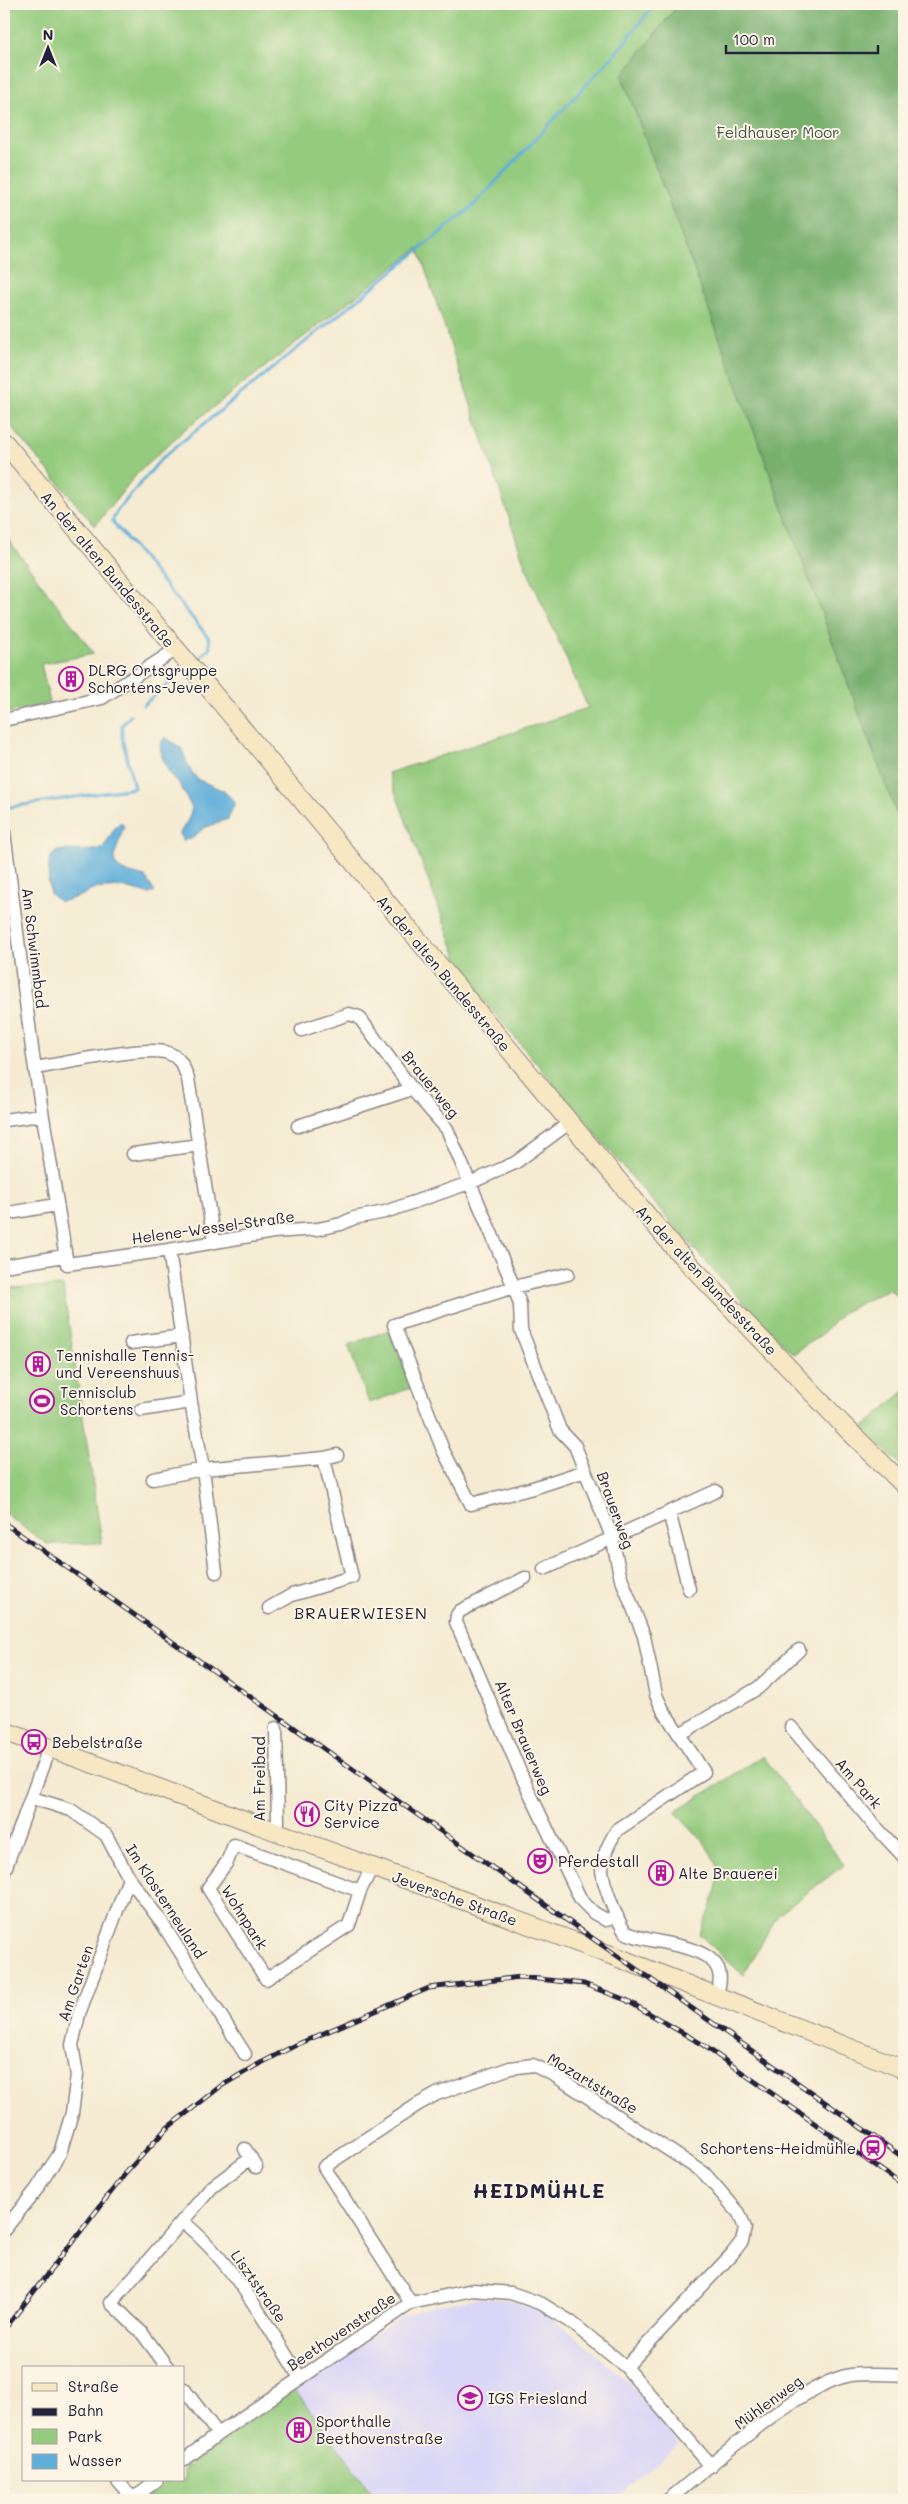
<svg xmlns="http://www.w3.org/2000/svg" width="908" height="2504" font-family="Mali,sans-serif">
<rect width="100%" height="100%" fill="#fcf5e5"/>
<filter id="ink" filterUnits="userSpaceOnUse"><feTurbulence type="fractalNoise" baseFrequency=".02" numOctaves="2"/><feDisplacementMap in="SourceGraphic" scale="10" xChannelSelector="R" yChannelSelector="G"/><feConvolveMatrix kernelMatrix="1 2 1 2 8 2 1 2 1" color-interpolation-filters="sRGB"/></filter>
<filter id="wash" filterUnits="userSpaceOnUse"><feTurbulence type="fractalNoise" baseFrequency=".0096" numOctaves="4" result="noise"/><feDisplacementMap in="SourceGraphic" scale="20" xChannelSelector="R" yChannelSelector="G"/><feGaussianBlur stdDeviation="1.12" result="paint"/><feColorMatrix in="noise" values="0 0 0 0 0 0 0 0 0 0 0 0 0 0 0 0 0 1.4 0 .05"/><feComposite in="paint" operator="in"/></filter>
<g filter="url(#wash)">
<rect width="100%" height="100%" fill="#f5ebd2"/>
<path fill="#d9d6f7" d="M 477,2298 L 514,2300 L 554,2318 L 628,2381 L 679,2444 L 615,2500 L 377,2500 L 294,2389 L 402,2316 L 428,2307 Z"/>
<path fill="#94cb7e" stroke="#5b765c" d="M 4,4 L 679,4 L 622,76 L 904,834 L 904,1103 L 900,1109 L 904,1115 L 904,1304 L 889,1289 L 845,1311 L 821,1335 L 793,1354 L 713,1270 L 647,1195 L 465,978 L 388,773 L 588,708 L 525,565 L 418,248 L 184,430 L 136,475 L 95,526 L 4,418 Z
M 4,534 L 94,654 L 41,664 L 50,703 L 4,714 Z
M 63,1286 L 102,1543 L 47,1544 L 4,1513 L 4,1288 Z
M 390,1330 L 411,1388 L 369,1403 L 348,1345 Z
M 904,1391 L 904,1469 L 863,1428 Z
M 763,1756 L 844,1865 L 778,1915 L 743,1975 L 699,1934 C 705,1922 721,1884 718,1871 C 712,1847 692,1829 675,1812 Z
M 294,2389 L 377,2500 L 144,2500 L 169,2480 L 184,2480 L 184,2469 Z"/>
<path fill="#77af6d" stroke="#4c6854" d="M 679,4 L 904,4 L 904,834 L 622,76 Z"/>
<path fill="#5fafda" stroke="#40688a" d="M 165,737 L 182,749 L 188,766 L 197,779 L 224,791 L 235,802 L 228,819 L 204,828 L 191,839 L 182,840 L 180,833 L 189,818 L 192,808 L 179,783 L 168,771 L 162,757 L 160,744 Z
M 121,822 L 124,826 L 115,854 L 115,864 L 123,871 L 145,877 L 155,892 L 149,894 L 121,887 L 92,889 L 83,895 L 61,902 L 50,894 C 42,830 66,858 103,848 L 116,826 Z"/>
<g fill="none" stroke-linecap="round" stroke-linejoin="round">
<path stroke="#5fafda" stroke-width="3" d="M 199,658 L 210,648 L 209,638 L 112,521 L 117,511 L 162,458 L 473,206 L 616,53 L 655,4
M 143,705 L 177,677
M 4,808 L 134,788 L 122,737 L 122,725 L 131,715"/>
</g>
</g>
<g filter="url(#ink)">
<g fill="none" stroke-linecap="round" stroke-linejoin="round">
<defs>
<path id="street" d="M 4,720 L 102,698 L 175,650
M 4,832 L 33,1056 L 67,1264 L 169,1250 L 273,1232 L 318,1229 L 341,1224 L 354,1218 L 385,1212 L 472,1182 L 515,1163 L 569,1123
M 302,1030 L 349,1014 L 359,1017 L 412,1089 L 447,1129 L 514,1287 L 520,1304 L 521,1330 L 560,1430 L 575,1446 L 612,1537 L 620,1575 L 644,1636 L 656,1695 L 663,1710 L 704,1772 L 617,1830 C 610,1841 602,1855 602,1870 C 603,1884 617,1920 625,1932 C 650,1947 739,1940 716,1995
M 35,1068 C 63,1064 145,1045 168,1053 C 180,1057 184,1067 188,1079 L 214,1241
M 4,1120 L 41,1115
M 298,1126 L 412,1089
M 133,1154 L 199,1145
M 4,1214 L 56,1205
M 4,1266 L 64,1256
M 568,1274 L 514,1287 L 394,1325 L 443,1450 L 471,1504 L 533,1488 L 585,1471
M 131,1343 L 182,1336
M 191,1402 L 203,1469 L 216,1572
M 141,1410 L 191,1402 L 169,1250
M 153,1479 L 203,1469 L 324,1458 L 337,1455
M 669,1512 L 689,1589
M 544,1569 L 716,1491
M 525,1578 L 460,1611 L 457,1615 L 456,1622 L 524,1781 L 581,1900 L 594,1913 L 606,1920 L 617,1916
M 269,1608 L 292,1595 L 352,1577 L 324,1458
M 791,1727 L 875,1826 L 904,1857
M 680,1734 L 758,1688 L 799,1650
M 32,1798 L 71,1810 L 106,1835 L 129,1878 L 160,1920 L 245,2054
M 275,1830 L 278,1822 L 276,1728
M 4,1872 L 49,1748
M 360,1891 L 234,1845 L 227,1862 L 208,1888 L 266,1979 L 349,1925 L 360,1891 L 372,1867
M 245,2149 L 256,2167
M 182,2221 C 233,2262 266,2323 300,2378
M 4,2230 L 36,2190 L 60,2153 L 72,2113 L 77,2075 L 72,2045 L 79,2014 L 129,1878
M 411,2303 L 324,2167 L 417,2105 L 437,2094 L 510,2068 L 533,2065 L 554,2075 L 704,2173 L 739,2213 L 745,2228 L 742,2241 L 732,2254 L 626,2367
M 168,2368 L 142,2333 L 111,2303 L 212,2187 L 251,2158
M 184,2389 L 218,2434
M 184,2460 L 218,2434 L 411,2303 L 473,2290 L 511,2293 L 542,2304 L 571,2322 L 626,2367 L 711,2466
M 117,2480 L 133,2499
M 131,2500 L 157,2480
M 668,2500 C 710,2467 800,2383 851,2375 C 868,2373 887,2374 904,2375"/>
<path id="secondary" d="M 4,442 L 676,1250 L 845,1427 L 904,1485
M 4,1731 L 619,1958 L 904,2069"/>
</defs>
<use href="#street" stroke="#8c8686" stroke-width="15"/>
<use href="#secondary" stroke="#8c8686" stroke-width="20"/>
<use href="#street" stroke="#fff" stroke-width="12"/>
<use href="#secondary" stroke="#f7e8c3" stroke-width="18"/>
<defs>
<path id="rail" d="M 4,1523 L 904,2158
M 4,2330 L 125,2174 L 166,2129 L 221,2086 L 255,2066 L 296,2045 L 429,1988 L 521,1977 L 584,1984 L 626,2000 L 700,2043 L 904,2186"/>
</defs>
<use href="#rail" stroke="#22223b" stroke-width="5"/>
<use href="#rail" stroke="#fcf5e5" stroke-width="3" stroke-dasharray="9" stroke-linecap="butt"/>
</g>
</g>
<defs>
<symbol id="building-ring" viewBox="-11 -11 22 22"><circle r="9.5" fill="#fcf5e5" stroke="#b5179e" stroke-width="1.5"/><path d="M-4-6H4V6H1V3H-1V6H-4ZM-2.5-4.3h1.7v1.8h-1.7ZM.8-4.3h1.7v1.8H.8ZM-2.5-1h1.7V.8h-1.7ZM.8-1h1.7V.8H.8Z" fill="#b5179e"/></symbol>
<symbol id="stadium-ring" viewBox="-11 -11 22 22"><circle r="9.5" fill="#fcf5e5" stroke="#b5179e" stroke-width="1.5"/><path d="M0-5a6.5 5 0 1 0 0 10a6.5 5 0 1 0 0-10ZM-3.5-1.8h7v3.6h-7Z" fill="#b5179e"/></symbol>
<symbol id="bus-ring" viewBox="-11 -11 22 22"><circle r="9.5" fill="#fcf5e5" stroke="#b5179e" stroke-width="1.5"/><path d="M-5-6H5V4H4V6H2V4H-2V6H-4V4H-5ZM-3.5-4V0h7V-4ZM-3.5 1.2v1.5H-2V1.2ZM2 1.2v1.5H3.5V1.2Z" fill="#b5179e"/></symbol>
<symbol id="restaurant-ring" viewBox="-11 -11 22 22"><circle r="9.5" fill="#fcf5e5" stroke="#b5179e" stroke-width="1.5"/><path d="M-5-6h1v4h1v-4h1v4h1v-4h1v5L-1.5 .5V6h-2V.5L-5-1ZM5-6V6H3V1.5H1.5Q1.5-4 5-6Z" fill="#b5179e"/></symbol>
<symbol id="theatre-ring" viewBox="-11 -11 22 22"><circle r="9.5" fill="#fcf5e5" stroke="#b5179e" stroke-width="1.5"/><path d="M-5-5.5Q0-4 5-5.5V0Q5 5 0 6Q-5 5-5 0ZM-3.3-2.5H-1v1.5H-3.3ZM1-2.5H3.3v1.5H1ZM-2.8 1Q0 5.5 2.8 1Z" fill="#b5179e"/></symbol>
<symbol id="station-ring" viewBox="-11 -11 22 22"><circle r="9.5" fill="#fcf5e5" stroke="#b5179e" stroke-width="1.5"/><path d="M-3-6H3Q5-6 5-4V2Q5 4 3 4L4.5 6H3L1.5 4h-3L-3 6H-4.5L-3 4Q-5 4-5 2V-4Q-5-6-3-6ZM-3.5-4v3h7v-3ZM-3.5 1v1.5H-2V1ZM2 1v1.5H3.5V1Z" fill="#b5179e"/></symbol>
<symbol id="school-ring" viewBox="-11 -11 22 22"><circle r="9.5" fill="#fcf5e5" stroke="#b5179e" stroke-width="1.5"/><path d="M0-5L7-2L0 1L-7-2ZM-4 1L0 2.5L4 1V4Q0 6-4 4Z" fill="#b5179e"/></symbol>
</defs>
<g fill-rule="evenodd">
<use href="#building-ring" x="57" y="665" width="28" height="28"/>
<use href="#building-ring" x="24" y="1350" width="28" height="28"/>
<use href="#stadium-ring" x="28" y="1387" width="28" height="28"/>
<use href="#bus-ring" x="20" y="1728" width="28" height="28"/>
<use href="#restaurant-ring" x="293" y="1800" width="28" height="28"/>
<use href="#theatre-ring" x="526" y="1847" width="28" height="28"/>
<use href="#building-ring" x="647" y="1859" width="28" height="28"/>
<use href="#station-ring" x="859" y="2134" width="28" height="28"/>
<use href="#school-ring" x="456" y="2384" width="28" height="28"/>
<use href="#building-ring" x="285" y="2416" width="28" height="28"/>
</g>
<g text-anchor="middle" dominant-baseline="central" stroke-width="4" stroke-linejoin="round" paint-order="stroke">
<g font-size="15" fill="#44554f" stroke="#fcf5e5">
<text x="778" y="132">Feldhauser Moor</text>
</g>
<g font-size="15" fill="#22223b" stroke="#fcf5e5">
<text transform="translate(108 569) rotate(50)">An der alten Bundesstraße</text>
<text transform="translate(35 948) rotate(83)">Am Schwimmbad</text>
<text transform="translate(444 973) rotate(50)">An der alten Bundesstraße</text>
<text transform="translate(431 1084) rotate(51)">Brauerweg</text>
<text transform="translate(213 1227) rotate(-8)">Helene-Wessel-Straße</text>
<text transform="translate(707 1280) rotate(47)">An der alten Bundesstraße</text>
<text transform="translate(616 1510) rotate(70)">Brauerweg</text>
<text transform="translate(524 1737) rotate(67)">Alter Brauerweg</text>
<text transform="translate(259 1779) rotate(-90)">Am Freibad</text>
<text transform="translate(859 1783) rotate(49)">Am Park</text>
<text transform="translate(455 1898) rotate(20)">Jeversche Straße</text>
<text transform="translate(166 1901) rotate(57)">Im Klosterneuland</text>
<text transform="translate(245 1917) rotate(58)">Wohnpark</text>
<text transform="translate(75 1983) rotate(-71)">Am Garten</text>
<text transform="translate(593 2083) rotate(31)">Mozartstraße</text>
<text transform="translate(259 2286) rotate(55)">Lisztstraße</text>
<text transform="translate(341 2331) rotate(-34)">Beethovenstraße</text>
<text transform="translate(768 2402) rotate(-36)">Mühlenweg</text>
</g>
<g font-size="15" fill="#22223b" stroke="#fcf5e5" text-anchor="start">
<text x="88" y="670">DLRG Ortsgruppe<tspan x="88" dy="17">Schortens-Jever</tspan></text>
<text x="56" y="1355">Tennishalle Tennis-<tspan x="56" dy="17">und Vereenshuus</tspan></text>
<text x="60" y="1392">Tennisclub<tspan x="60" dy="17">Schortens</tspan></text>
<text x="52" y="1742">Bebelstraße</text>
<text x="324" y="1805">City Pizza<tspan x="324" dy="17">Service</tspan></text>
<text x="558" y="1861">Pferdestall</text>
<text x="678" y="1873">Alte Brauerei</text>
<text x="856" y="2148" text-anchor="end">Schortens-Heidmühle</text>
<text x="488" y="2398">IGS Friesland</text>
<text x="316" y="2421">Sporthalle<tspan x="316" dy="17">Beethovenstraße</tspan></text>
</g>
<g font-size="16" letter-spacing="1" fill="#22223b" stroke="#fcf5e5">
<text x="361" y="1612">BRAUERWIESEN</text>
</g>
<g font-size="20" font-weight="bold" letter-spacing="1" fill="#22223b" stroke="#fcf5e5">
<text x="539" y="2190">HEIDMÜHLE</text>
</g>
</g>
<rect width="908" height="2504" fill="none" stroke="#fcf5e5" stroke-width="20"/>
<rect x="22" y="2366" width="162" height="115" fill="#fcf5e5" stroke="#a5a1a1"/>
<rect x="32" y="2383" width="25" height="8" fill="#f7e8c3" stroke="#a5a1a1"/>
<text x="68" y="2392" font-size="15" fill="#22223b">Straße</text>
<rect x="32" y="2408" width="25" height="8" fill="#22223b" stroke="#a5a1a1"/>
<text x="68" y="2416" font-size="15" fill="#22223b">Bahn</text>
<rect x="32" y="2429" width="25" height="15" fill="#94cb7e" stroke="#a5a1a1"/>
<text x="68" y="2442" font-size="15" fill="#22223b">Park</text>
<rect x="32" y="2454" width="25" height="15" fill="#5fafda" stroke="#a5a1a1"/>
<text x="68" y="2466" font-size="15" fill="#22223b">Wasser</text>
<g transform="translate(48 48)" stroke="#fcf5e5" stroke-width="4" paint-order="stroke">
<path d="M0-4L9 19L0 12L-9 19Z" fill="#22223b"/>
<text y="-8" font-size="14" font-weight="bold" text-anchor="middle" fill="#22223b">N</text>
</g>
<path d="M726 45v8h152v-8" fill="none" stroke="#22223b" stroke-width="2.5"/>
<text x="733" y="45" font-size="15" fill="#22223b" stroke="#fcf5e5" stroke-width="4" paint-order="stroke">100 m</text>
</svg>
